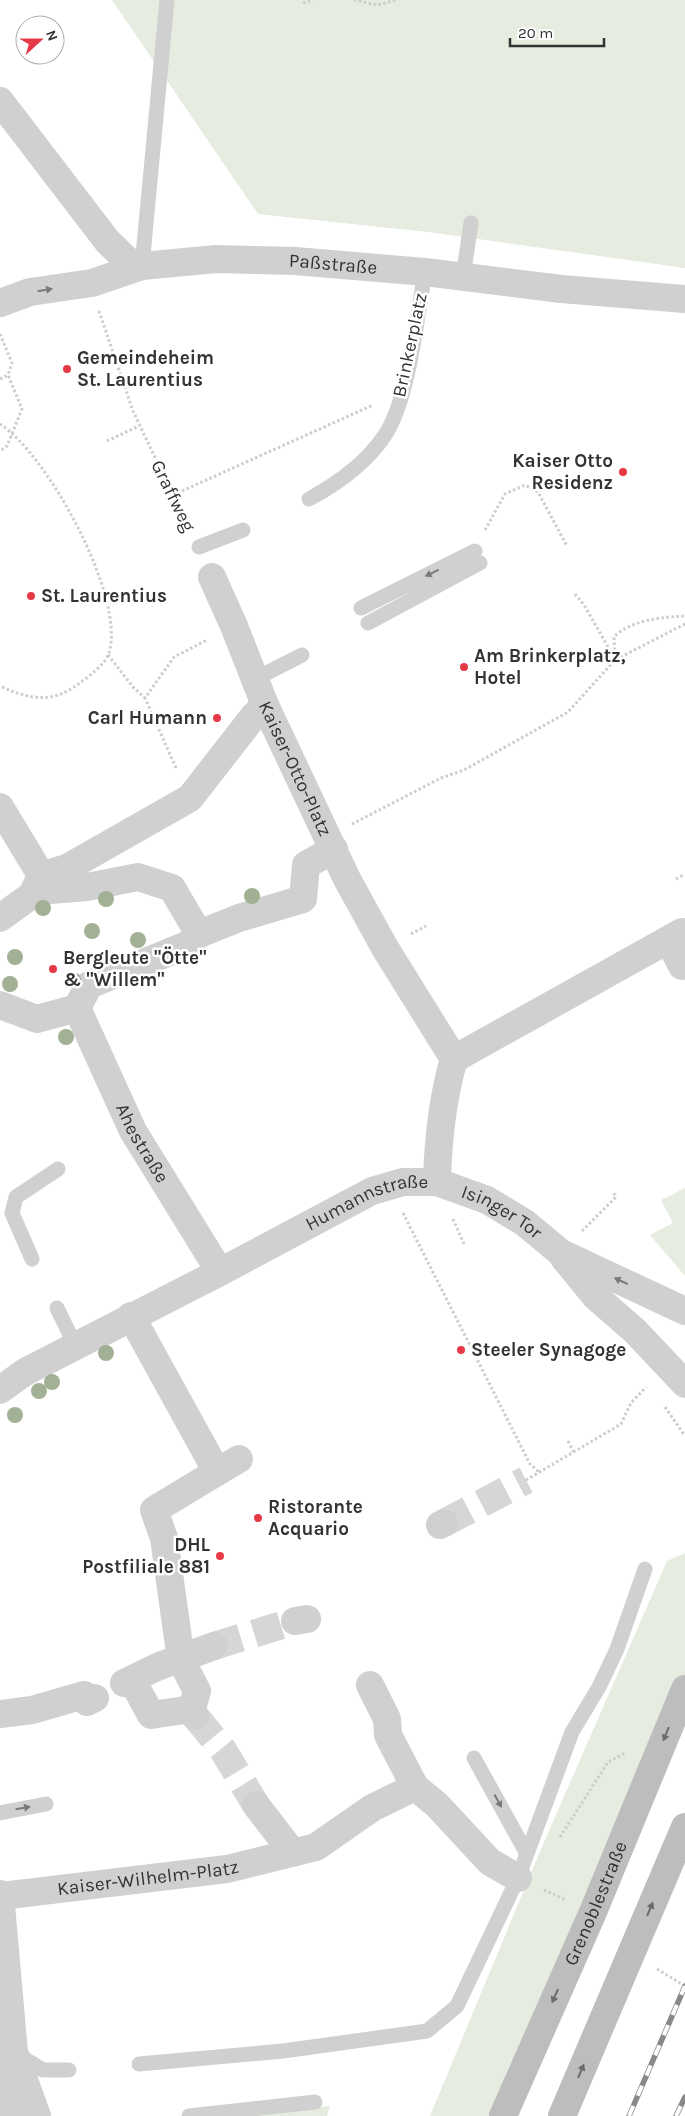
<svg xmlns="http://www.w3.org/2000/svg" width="685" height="2116" font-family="Karla,sans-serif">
<rect width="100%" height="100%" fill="#fff"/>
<path fill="#e6ecdf" d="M 112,0 L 685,0 L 685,268 L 428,232 L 258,214 Z
M 685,1188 L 685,1276 L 650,1235 L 673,1223 L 661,1200 Z
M 685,1553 L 685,1681 L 502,2116 L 430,2116 L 541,1849 L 667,1561 Z
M 330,2106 L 327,2116 L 238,2116 L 319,2107 Z"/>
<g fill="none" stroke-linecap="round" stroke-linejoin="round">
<path stroke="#d6d6d6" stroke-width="28" stroke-dasharray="28 14" stroke-linecap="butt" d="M 444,1523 L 526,1480
M 214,1646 L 295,1621
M 195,1716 L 223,1750 L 256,1805"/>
<path stroke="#cdcdcd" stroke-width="3" stroke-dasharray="2.5 2.5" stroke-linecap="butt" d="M 354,0 L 377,5 L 396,0
M 303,3 L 313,0
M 99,311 L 133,411 L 188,527
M 0,334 L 12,363 L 8,375 L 22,409 L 7,446 L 0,451
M 0,379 L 8,375
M 0,424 C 47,454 126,597 109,653 C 105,665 88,677 77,685 C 51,704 28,699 0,686
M 107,441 L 139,426
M 173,495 L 373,405
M 485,530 L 505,494 L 525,485 L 538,492 L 567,546
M 575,594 L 584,605 L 615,659
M 108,655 L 133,687 L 145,698
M 615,660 L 614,637 C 630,620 663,617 685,616
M 176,768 L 145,698 L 174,657 L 207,640
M 352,824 L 441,778 L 464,770 L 568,712 L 615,660 L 685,624
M 676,879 L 685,874
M 411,934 L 426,926
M 403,1213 L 530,1464 L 540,1473
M 453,1219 L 464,1244
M 582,1231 L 616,1197 L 614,1193
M 665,1407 L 685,1436
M 568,1441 L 574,1453
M 526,1480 L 621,1424 L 631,1403 L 646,1387
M 560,1837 L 608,1762 L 625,1753
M 544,1890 L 566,1900
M 657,1969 L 685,1986"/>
<path stroke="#d0d0d0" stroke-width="15" d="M 142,266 L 167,0
M 463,277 L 471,223
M 309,499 C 337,484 367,462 385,435 C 409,399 417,317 425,272
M 199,547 L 243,530
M 361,608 L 475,551
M 368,623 L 480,563
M 255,679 L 302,655
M 32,1259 L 12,1213 L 16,1197 L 58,1169
M 57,1308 L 75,1345
M 474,1758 L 527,1854
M 0,1813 L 46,1804
M 15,2053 L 43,2070 L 69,2070
M 139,2064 L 283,2051 L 427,2031 L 457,2006 L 518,1878 L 572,1732 L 599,1687 L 617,1649 L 645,1569
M 189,2116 L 315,2102"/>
<g stroke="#d0d0d0" stroke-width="28">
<path d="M 0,101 L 108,242 L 128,261 L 142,266"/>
<path id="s1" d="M 0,303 L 30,292 L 92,283 L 142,266 L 216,259 L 295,261 L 425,272 L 561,289 L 685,299"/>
<path id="s2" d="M 212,577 L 234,626 L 265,705 L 347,879 L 385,948 L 454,1059"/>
<path d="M 0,807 L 50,890 L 87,887 L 138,877 L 172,888 L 199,934 L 239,918 L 303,899 L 306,865 L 334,849"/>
<path d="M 0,918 L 32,895 L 41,876 L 67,868 L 190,798 L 253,717 L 265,705"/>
<path d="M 669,941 L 682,966"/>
<path d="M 0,1005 L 37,1019 L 77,1008 L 89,985 L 187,945 L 199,934"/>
<path id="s3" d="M 77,1008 L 133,1131 L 220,1272"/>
<path d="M 437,1182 C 438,1139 442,1100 454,1059 L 682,932"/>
<path d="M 564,1258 L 596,1297 L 635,1331 L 685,1384"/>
<path d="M 131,1316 L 217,1472 L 154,1510 L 164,1538 L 181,1660 L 197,1691 L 192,1709 L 195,1716"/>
<path id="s4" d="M 0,1390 L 25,1372 L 220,1272 L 372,1191 L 403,1182 L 437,1182 L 487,1200 L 525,1223 L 561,1253 L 685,1311"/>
<path d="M 217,1472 L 239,1459"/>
<path d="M 440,1525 L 444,1523"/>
<path d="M 295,1621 L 307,1619"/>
<path d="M 132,1680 L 151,1715 L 192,1709"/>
<path d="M 124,1683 L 157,1667 L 214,1646"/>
<path d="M 370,1685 L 387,1719 L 388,1735 L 415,1787"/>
<path d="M 0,1714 L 32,1710 L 84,1695 L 87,1702 L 95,1698"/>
<path d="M 256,1805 L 293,1853"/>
<path d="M 0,1894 L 14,2052 L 37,2116"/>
<path id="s5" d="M 0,1896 L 227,1869 L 316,1847 L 372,1808 L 415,1787 L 437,1805 L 490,1862 L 518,1878"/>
<path d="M 9,2116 L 3,2071 L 14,2052"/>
</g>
<g stroke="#bdbdbd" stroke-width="28">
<path id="s6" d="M 503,2116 L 593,1912 L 685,1689"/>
<path d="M 562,2116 L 685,1827"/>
</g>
<defs>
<path id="rail" d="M 629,2116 L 685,1986
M 676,2116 L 685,2097"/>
</defs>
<use href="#rail" stroke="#888" stroke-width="5.5"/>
<use href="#rail" stroke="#fff" stroke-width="4" stroke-dasharray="11" stroke-linecap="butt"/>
</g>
<g fill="#a2b095">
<circle cx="252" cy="896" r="8"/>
<circle cx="106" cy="899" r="8"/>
<circle cx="43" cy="908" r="8"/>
<circle cx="92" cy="931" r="8"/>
<circle cx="138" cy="940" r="8"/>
<circle cx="15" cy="957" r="8"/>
<circle cx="73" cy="980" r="8"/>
<circle cx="10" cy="984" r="8"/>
<circle cx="66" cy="1037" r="8"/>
<circle cx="106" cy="1353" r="8"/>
<circle cx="52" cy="1382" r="8"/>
<circle cx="39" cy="1391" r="8"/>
<circle cx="15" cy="1415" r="8"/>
</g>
<defs><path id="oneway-solid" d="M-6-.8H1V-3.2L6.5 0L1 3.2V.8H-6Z" transform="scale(1.25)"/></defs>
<g fill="#7a7a7a">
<use href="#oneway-solid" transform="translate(45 290) rotate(-9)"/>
<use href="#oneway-solid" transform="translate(432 573) rotate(154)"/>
<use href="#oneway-solid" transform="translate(621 1281) rotate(-155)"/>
<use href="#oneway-solid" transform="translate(498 1801) rotate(61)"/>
<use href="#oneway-solid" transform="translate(23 1808) rotate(-10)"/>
</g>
<g fill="#6a6a6a">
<use href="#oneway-solid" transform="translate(666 1734) rotate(112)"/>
<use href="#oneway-solid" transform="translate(650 1909) rotate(-67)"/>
<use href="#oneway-solid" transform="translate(555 1996) rotate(114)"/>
<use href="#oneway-solid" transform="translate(581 2071) rotate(-67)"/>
</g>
<g fill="#e63946" stroke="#fff" stroke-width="2">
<circle cx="67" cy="369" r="5"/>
<circle cx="623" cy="472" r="5"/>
<circle cx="31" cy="596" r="5"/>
<circle cx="464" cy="667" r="5"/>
<circle cx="217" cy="718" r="5"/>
<circle cx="53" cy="969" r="5"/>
<circle cx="461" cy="1350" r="5"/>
<circle cx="258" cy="1518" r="5"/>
<circle cx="220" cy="1556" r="5"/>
</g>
<g text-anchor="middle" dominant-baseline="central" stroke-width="5" stroke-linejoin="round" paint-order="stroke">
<g font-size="19" fill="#333" stroke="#fff">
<text stroke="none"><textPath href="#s1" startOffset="339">Paßstraße</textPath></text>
<text transform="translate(410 345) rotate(-78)">Brinkerplatz</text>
<text transform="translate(173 496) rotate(64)">Graffweg</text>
<text stroke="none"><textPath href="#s2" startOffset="209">Kaiser-Otto-Platz</textPath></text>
<text stroke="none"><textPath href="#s3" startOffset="150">Ahestraße</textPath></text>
<text stroke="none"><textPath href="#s4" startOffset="414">Humannstraße</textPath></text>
<text stroke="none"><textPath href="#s4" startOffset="560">Isinger Tor</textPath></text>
<text stroke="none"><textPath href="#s5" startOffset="149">Kaiser-Wilhelm-Platz</textPath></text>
<text stroke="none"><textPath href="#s6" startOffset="232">Grenoblestraße</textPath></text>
</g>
<g font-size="19" font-weight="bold" fill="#333" stroke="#fff" text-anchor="start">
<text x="77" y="358">Gemeindeheim<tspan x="77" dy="22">St. Laurentius</tspan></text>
<text x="613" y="461" text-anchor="end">Kaiser Otto<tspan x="613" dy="22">Residenz</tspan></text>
<text x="41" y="596">St. Laurentius</text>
<text x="474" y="656">Am Brinkerplatz,<tspan x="474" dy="22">Hotel</tspan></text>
<text x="207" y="718" text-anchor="end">Carl Humann</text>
<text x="63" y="958">Bergleute "Ötte"<tspan x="63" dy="22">&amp; "Willem"</tspan></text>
<text x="471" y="1350">Steeler Synagoge</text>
<text x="268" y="1507">Ristorante<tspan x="268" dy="22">Acquario</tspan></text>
<text x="210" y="1545" text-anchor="end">DHL<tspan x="210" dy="22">Postfiliale 881</tspan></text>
</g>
</g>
<g transform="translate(40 40) rotate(69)"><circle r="24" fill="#ffffff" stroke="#adadad"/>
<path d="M0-4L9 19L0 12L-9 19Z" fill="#e63946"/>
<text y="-8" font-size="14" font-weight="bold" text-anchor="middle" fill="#333333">N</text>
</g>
<path d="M510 38v8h94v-8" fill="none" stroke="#333333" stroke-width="2.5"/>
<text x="518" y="38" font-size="15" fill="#333333" stroke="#ffffff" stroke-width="4" paint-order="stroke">20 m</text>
</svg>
